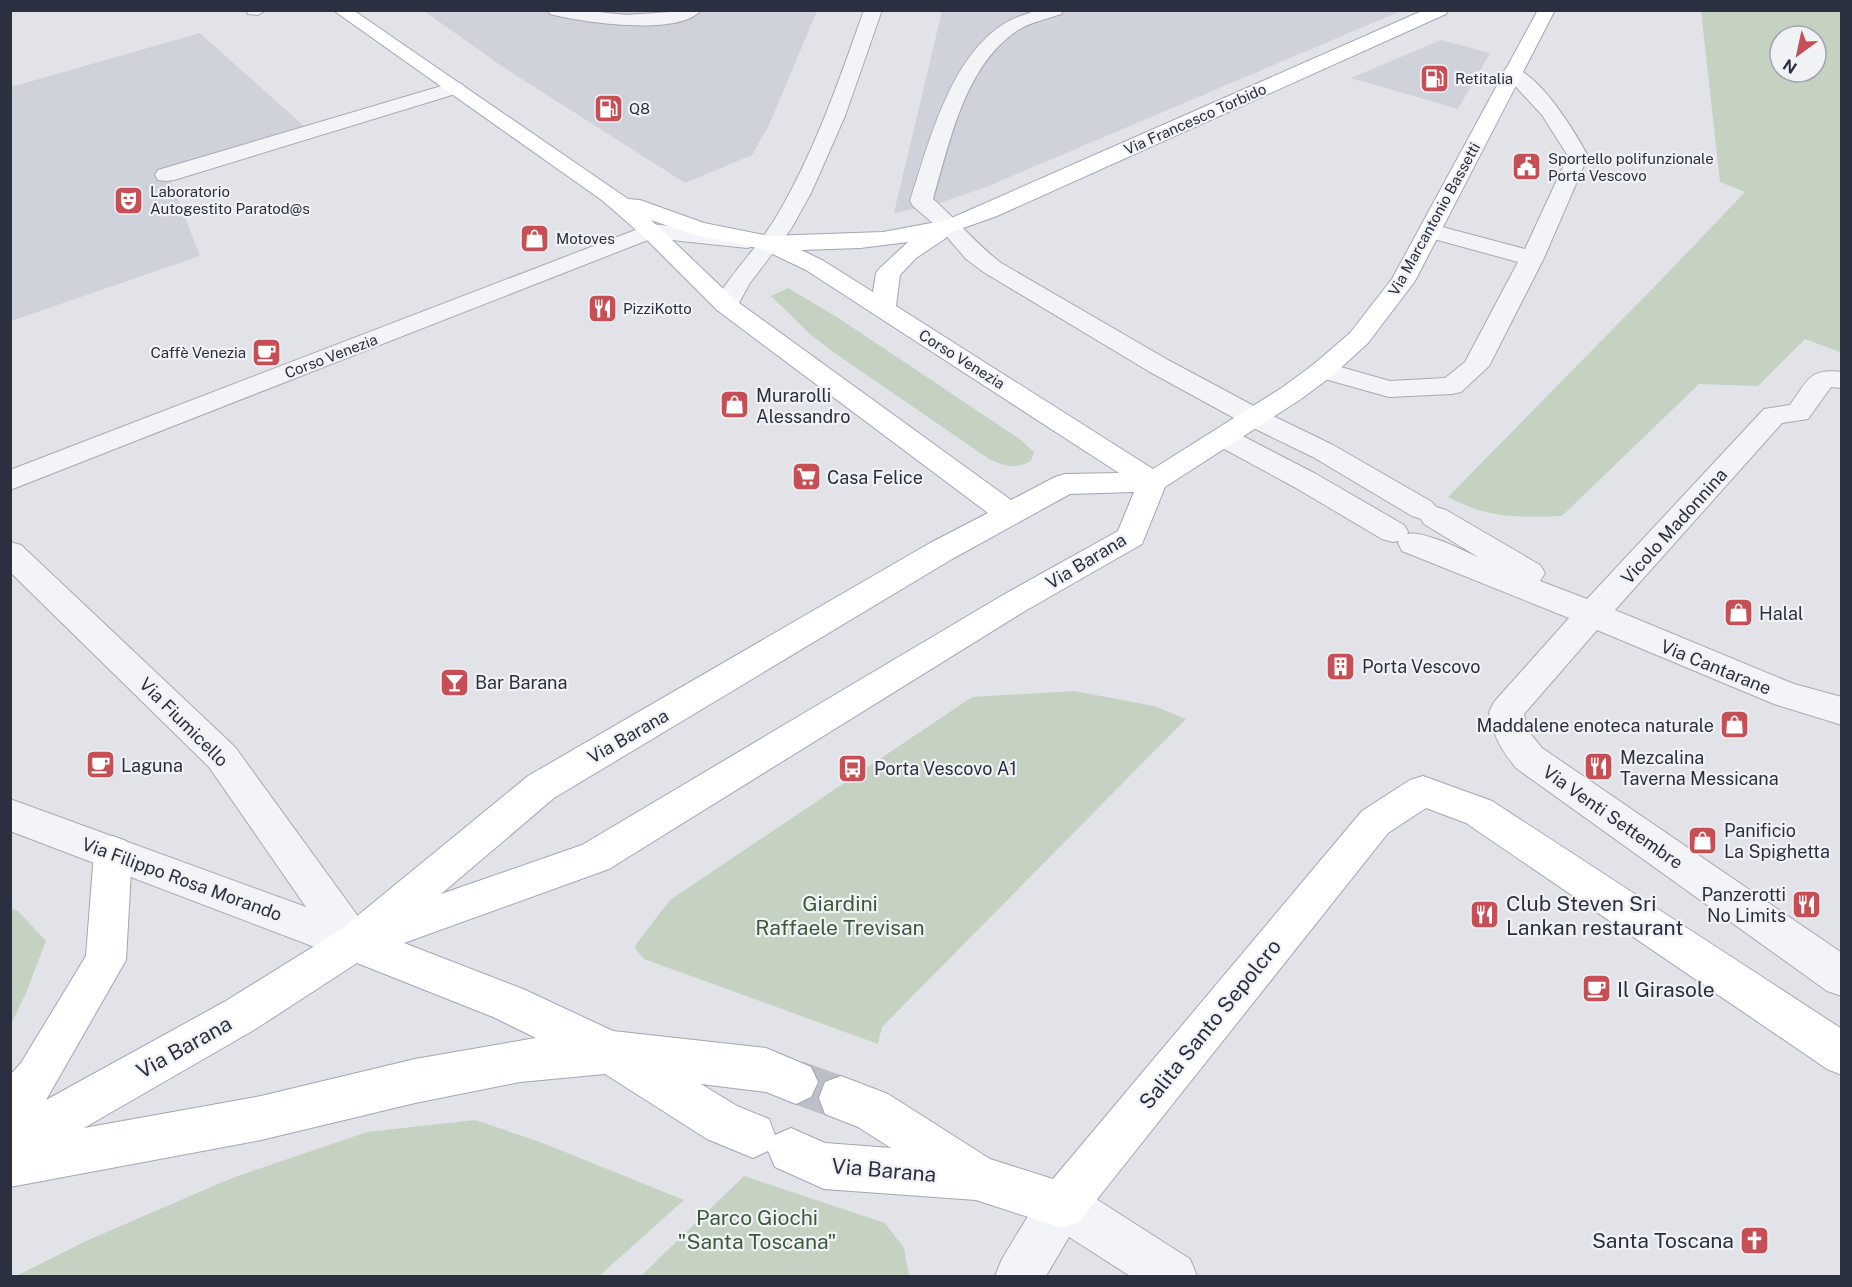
<svg xmlns="http://www.w3.org/2000/svg" width="1852" height="1287" font-family="'Public Sans',sans-serif">
<rect width="100%" height="100%" fill="#e1e3e9"/>
<path fill="#cfd2da" d="M 424,11 L 817,11 L 769,125 L 752,155 L 685,183 L 503,67 Z
M 942,11 L 1401,11 L 986,187 L 934,205 L 894,213 Z
M 200,33 L 306,128 L 170,179 L 200,256 L 11,321 L 11,87 Z
M 1441,40 L 1490,53 L 1458,109 L 1351,78 Z"/>
<path fill="#c5d2c2" fill-rule="evenodd" d="M 1701,11 L 1841,11 L 1841,351 L 1840,352 L 1805,339 L 1758,386 L 1699,384 L 1562,516 C 1518,518 1487,518 1448,497 L 1659,282 L 1745,192 L 1720,182 ZM 1780,36 L 1816,36 L 1816,72 L 1780,72 Z
M 788,288 L 840,319 L 1021,440 L 1034,452 L 1031,461 C 1015,470 1005,466 989,459 L 836,354 L 811,335 L 771,296 Z
M 1074,691 L 1154,706 L 1186,719 L 882,1027 L 878,1044 L 644,959 L 634,947 L 670,900 L 972,697 Z
M 11,909 L 18,911 L 46,941 L 26,993 L 11,1024 Z
M 475,1120 L 540,1142 L 684,1200 L 599,1276 L 16,1276 L 86,1241 L 232,1178 L 367,1132 Z
M 744,1176 L 885,1223 L 904,1248 L 909,1276 L 641,1276 Z"/>
<g fill="none" stroke-linecap="round" stroke-linejoin="round">
<path stroke="#bcbfc7" stroke-width="43" stroke-dasharray="43 22" stroke-linecap="butt" d="M 796,1082 L 841,1098"/>
<defs>
<path id="minor" d="M 246,10 L 266,10 L 258,15 L 248,14 Z
M 548,10 L 581,10 L 626,15 L 701,10 C 679,37 581,22 550,14 Z
M 864,10 L 882,10 L 845,116 L 811,193 L 791,229 L 750,283 L 735,310 L 726,312 L 717,310 L 714,305 L 720,293 C 737,267 759,245 775,219 C 814,154 839,81 864,10 Z
M 1037,10 L 1063,10 L 1061,14 C 1047,19 1031,22 1018,30 C 964,66 950,142 933,199 C 957,220 976,244 1001,263 L 1168,360 L 1265,412 L 1333,445 L 1432,502 L 1436,507 L 1446,510 L 1540,565 L 1545,573 L 1540,581 L 1587,599 L 1764,409 L 1790,405 C 1808,381 1808,368 1842,372 L 1842,388 L 1831,387 L 1808,419 L 1782,423 L 1615,610 L 1794,684 L 1842,697 L 1842,725 L 1774,704 L 1597,630 L 1524,714 L 1528,731 L 1542,748 L 1842,953 L 1842,996 L 1827,991 L 1516,768 C 1500,748 1494,737 1489,712 L 1494,702 L 1569,618 L 1402,551 L 1398,543 L 1399,541 L 1393,542 L 1382,539 L 1296,488 L 1215,444 L 1211,438 L 1215,432 L 1225,429 L 1235,432 L 1316,474 L 1404,525 L 1408,532 L 1407,534 C 1423,530 1462,550 1478,557 L 1424,524 L 1421,519 L 1412,516 L 1313,457 L 1245,424 L 1150,372 L 985,273 L 966,259 L 942,231 L 913,206 L 910,201 C 929,143 950,55 1007,22 C 1016,17 1027,14 1037,10 Z
M 1512,67 C 1540,74 1575,132 1588,156 L 1544,258 L 1489,366 L 1461,392 L 1452,394 L 1389,397 L 1314,376 L 1310,370 L 1314,364 L 1323,362 L 1390,381 L 1445,378 L 1465,362 L 1518,262 L 1423,236 L 1420,231 L 1423,226 L 1431,224 L 1525,249 L 1568,156 L 1542,115 L 1503,73 L 1505,69 Z
M 455,82 L 462,84 L 465,88 L 462,92 L 174,180 L 166,181 L 158,180 L 155,175 L 158,170 Z
M 651,224 L 747,234 L 755,236 L 759,241 L 755,246 L 747,248 L 653,238 L 10,490 L 10,470 Z
M 10,542 L 21,545 L 235,747 L 368,930 L 374,943 L 368,956 L 354,962 L 10,831 L 10,799 L 306,907 L 209,767 L 10,572 Z
M 1062,1182 L 1079,1188 L 1190,1259 L 1197,1276 L 1130,1276 L 1069,1237 L 1046,1276 L 995,1276 L 1002,1259 L 1045,1188 Z"/>
<path id="major" d="M 333,10 L 353,10 L 628,199 L 640,200 L 704,223 L 769,236 L 883,232 L 947,220 L 1424,10 L 1448,10 L 1446,14 L 997,216 L 949,233 L 946,238 L 916,258 L 900,275 L 896,306 L 1153,469 L 1283,387 L 1314,364 L 1350,333 L 1392,279 L 1538,10 L 1555,10 L 1415,281 L 1368,343 L 1332,376 L 1301,399 L 1165,487 L 1142,544 L 1025,611 L 609,869 L 404,943 L 523,989 L 613,1031 L 766,1048 L 811,1067 L 818,1082 L 811,1097 L 796,1104 L 766,1092 L 701,1084 L 737,1106 L 769,1119 L 775,1135 L 791,1128 L 825,1143 L 891,1148 L 858,1127 L 825,1114 L 819,1098 L 825,1082 L 841,1076 L 888,1094 L 990,1159 L 1053,1179 L 1362,811 L 1410,780 L 1423,776 L 1492,801 L 1842,1029 L 1842,1075 L 1827,1069 L 1466,823 L 1426,808 L 1388,833 L 1079,1222 L 1062,1228 L 976,1200 L 824,1189 L 775,1167 L 768,1151 L 753,1158 L 707,1139 L 605,1074 L 520,1082 L 415,1103 L 261,1140 L 10,1187 L 10,1075 L 21,1063 L 86,956 L 94,853 L 100,841 L 113,836 L 126,841 L 132,853 L 126,960 L 46,1100 L 224,1002 L 340,930 L 528,776 L 930,543 L 988,513 L 717,310 L 643,236 L 603,201 ZM 651,220 L 691,234 L 762,249 L 806,270 L 1119,473 L 1065,474 L 1055,477 L 1011,500 L 735,300 ZM 908,242 L 880,268 L 876,273 L 873,292 L 822,260 L 801,250 L 860,248 ZM 1134,492 L 1118,531 L 1003,595 L 582,845 L 441,894 L 554,798 L 952,559 L 1070,494 ZM 357,963 L 493,1017 L 536,1038 L 415,1059 L 261,1096 L 84,1128 L 254,1030 Z"/>
</defs>
<use href="#minor" stroke="#a6aab3" stroke-width="2"/>
<use href="#major" stroke="#a1a7b4" stroke-width="2"/>
<use href="#minor" fill="#f3f4f7" fill-rule="evenodd"/>
<use href="#major" fill="#fff" fill-rule="evenodd"/>
</g>
<defs>
<symbol id="fuel-square" viewBox="-11 -11 22 22"><rect x="-9" y="-9" width="18" height="18" rx="4" fill="#c64e55" stroke="#f0f2f6"/><path d="M-5.5-6h7V0h2V4h1.3V-2.5L3-4.5l.8-.8L6-3V5H2.5V1h-1V6h-7ZM-4.2-4.7v3.2H.2V-4.7Z" fill="#fff"/></symbol>
<symbol id="civic-square" viewBox="-11 -11 22 22"><rect x="-9" y="-9" width="18" height="18" rx="4" fill="#c64e55" stroke="#f0f2f6"/><path d="M-.6-6.5H3V-4.5H.6V-3L4-1V1h2V6H-6V1h2V-1L-.6-3ZM-1.2 2.5V6h2.4V2.5Z" fill="#fff"/></symbol>
<symbol id="theatre-square" viewBox="-11 -11 22 22"><rect x="-9" y="-9" width="18" height="18" rx="4" fill="#c64e55" stroke="#f0f2f6"/><path d="M-5-5.5Q0-4 5-5.5V0Q5 5 0 6Q-5 5-5 0ZM-3.3-2.5H-1v1.5H-3.3ZM1-2.5H3.3v1.5H1ZM-2.8 1Q0 5.5 2.8 1Z" fill="#fff"/></symbol>
<symbol id="shop-square" viewBox="-11 -11 22 22"><rect x="-9" y="-9" width="18" height="18" rx="4" fill="#c64e55" stroke="#f0f2f6"/><path d="M-5-2.5h2.3a2.7 3.5 0 0 1 5.4 0H5L5.5 6h-11ZM-1.5-2.5h3a1.5 2.3 0 0 0-3 0Z" fill="#fff"/></symbol>
<symbol id="restaurant-square" viewBox="-11 -11 22 22"><rect x="-9" y="-9" width="18" height="18" rx="4" fill="#c64e55" stroke="#f0f2f6"/><path d="M-5-6h1v4h1v-4h1v4h1v-4h1v5L-1.5 .5V6h-2V.5L-5-1ZM5-6V6H3V1.5H1.5Q1.5-4 5-6Z" fill="#fff"/></symbol>
<symbol id="cafe-square" viewBox="-11 -11 22 22"><rect x="-9" y="-9" width="18" height="18" rx="4" fill="#c64e55" stroke="#f0f2f6"/><path d="M-5.5-4.5H6V0H3Q3 3.5 0 3.5H-2.5Q-5.5 3.5-5.5 0ZM3-3.2v2h1.7v-2ZM-6 4.5H4V6H-6Z" fill="#fff"/></symbol>
<symbol id="supermarket-square" viewBox="-11 -11 22 22"><rect x="-9" y="-9" width="18" height="18" rx="4" fill="#c64e55" stroke="#f0f2f6"/><path d="M-6-5.5h2.5l.6 2H6L4.5 2H-2.5L-4.4-4H-6ZM-1.5 3.2a1.3 1.3 0 1 0 .1 0ZM3 3.2a1.3 1.3 0 1 0 .1 0Z" fill="#fff"/></symbol>
<symbol id="building-square" viewBox="-11 -11 22 22"><rect x="-9" y="-9" width="18" height="18" rx="4" fill="#c64e55" stroke="#f0f2f6"/><path d="M-4-6H4V6H1V3H-1V6H-4ZM-2.5-4.3h1.7v1.8h-1.7ZM.8-4.3h1.7v1.8H.8ZM-2.5-1h1.7V.8h-1.7ZM.8-1h1.7V.8H.8Z" fill="#fff"/></symbol>
<symbol id="bar-square" viewBox="-11 -11 22 22"><rect x="-9" y="-9" width="18" height="18" rx="4" fill="#c64e55" stroke="#f0f2f6"/><path d="M-6-5H6L.8 .8V4.5H3.5V6h-7V4.5H-.8V.8Z" fill="#fff"/></symbol>
<symbol id="bus-square" viewBox="-11 -11 22 22"><rect x="-9" y="-9" width="18" height="18" rx="4" fill="#c64e55" stroke="#f0f2f6"/><path d="M-5-6H5V4H4V6H2V4H-2V6H-4V4H-5ZM-3.5-4V0h7V-4ZM-3.5 1.2v1.5H-2V1.2ZM2 1.2v1.5H3.5V1.2Z" fill="#fff"/></symbol>
<symbol id="church-square" viewBox="-11 -11 22 22"><rect x="-9" y="-9" width="18" height="18" rx="4" fill="#c64e55" stroke="#f0f2f6"/><path d="M-1.2-6h2.4v3.5h3.3v2.4h-3.3V6h-2.4V-.1h-3.3v-2.4h3.3Z" fill="#fff"/></symbol>
</defs>
<g fill-rule="evenodd">
<use href="#fuel-square" x="1418" y="62" width="33" height="33"/>
<use href="#fuel-square" x="592" y="92" width="33" height="33"/>
<use href="#civic-square" x="1510" y="150" width="33" height="33"/>
<use href="#theatre-square" x="112" y="184" width="33" height="33"/>
<use href="#shop-square" x="518" y="222" width="33" height="33"/>
<use href="#restaurant-square" x="586" y="292" width="33" height="33"/>
<use href="#cafe-square" x="250" y="336" width="33" height="33"/>
<use href="#shop-square" x="718" y="388" width="33" height="33"/>
<use href="#supermarket-square" x="790" y="460" width="33" height="33"/>
<use href="#shop-square" x="1722" y="596" width="33" height="33"/>
<use href="#building-square" x="1324" y="650" width="33" height="33"/>
<use href="#bar-square" x="438" y="666" width="33" height="33"/>
<use href="#shop-square" x="1718" y="708" width="33" height="33"/>
<use href="#cafe-square" x="84" y="748" width="33" height="33"/>
<use href="#restaurant-square" x="1582" y="750" width="33" height="33"/>
<use href="#bus-square" x="836" y="752" width="33" height="33"/>
<use href="#shop-square" x="1686" y="824" width="33" height="33"/>
<use href="#restaurant-square" x="1790" y="888" width="33" height="33"/>
<use href="#restaurant-square" x="1468" y="898" width="33" height="33"/>
<use href="#cafe-square" x="1580" y="972" width="33" height="33"/>
<use href="#church-square" x="1738" y="1224" width="33" height="33"/>
</g>
<g text-anchor="middle" dominant-baseline="central" stroke-width="4.5" stroke-linejoin="round" paint-order="stroke">
<g font-size="15" fill="#2a303f" stroke="#f0f2f6" text-anchor="start">
<text x="1455" y="78">Retitalia</text>
<text x="629" y="108">Q8</text>
<text x="1548" y="158">Sportello polifunzionale<tspan x="1548" dy="17">Porta Vescovo</tspan></text>
<text x="150" y="191">Laboratorio<tspan x="150" dy="17">Autogestito Paratod@s</tspan></text>
<text x="556" y="238">Motoves</text>
<text x="623" y="308">PizziKotto</text>
<text x="246" y="352" text-anchor="end">Caffè Venezia</text>
</g>
<g font-size="15" fill="#2a303f" stroke="#f0f2f6">
<text transform="translate(1195 119) rotate(-24)">Via Francesco Torbido</text>
<text transform="translate(1434 219) rotate(-61)">Via Marcantonio Bassetti</text>
<text transform="translate(331 356) rotate(-21)">Corso Venezia</text>
<text transform="translate(962 359) rotate(32)">Corso Venezia</text>
</g>
<g font-size="18" fill="#2a303f" stroke="#f0f2f6" text-anchor="start">
<text x="756" y="395">Murarolli<tspan x="756" dy="21">Alessandro</tspan></text>
<text x="827" y="477">Casa Felice</text>
<text x="1759" y="613">Halal</text>
<text x="1362" y="666">Porta Vescovo</text>
<text x="475" y="682">Bar Barana</text>
<text x="1714" y="725" text-anchor="end">Maddalene enoteca naturale</text>
<text x="1620" y="757">Mezcalina<tspan x="1620" dy="21">Taverna Messicana</tspan></text>
<text x="121" y="765">Laguna</text>
<text x="874" y="768">Porta Vescovo A1</text>
<text x="1724" y="830">Panificio<tspan x="1724" dy="21">La Spighetta</tspan></text>
<text x="1786" y="894" text-anchor="end">Panzerotti<tspan x="1786" dy="21">No Limits</tspan></text>
</g>
<g font-size="18" fill="#2a303f" stroke="#f0f2f6">
<text transform="translate(1674 526) rotate(-48)">Vicolo Madonnina</text>
<text transform="translate(1086 561) rotate(-31)">Via Barana</text>
<text transform="translate(1716 667) rotate(22)">Via Cantarane</text>
<text transform="translate(184 722) rotate(45)">Via Fiumicello</text>
<text transform="translate(628 736) rotate(-30)">Via Barana</text>
<text transform="translate(1613 817) rotate(35)">Via Venti Settembre</text>
<text transform="translate(182 879) rotate(20)">Via Filippo Rosa Morando</text>
</g>
<g font-size="21" fill="#3c5a38" stroke="#f0f2f6">
<text x="840" y="903">Giardini<tspan x="840" dy="24">Raffaele Trevisan</tspan></text>
<text x="757" y="1217">Parco Giochi<tspan x="757" dy="24">"Santa Toscana"</tspan></text>
</g>
<g font-size="21" fill="#2a303f" stroke="#f0f2f6" text-anchor="start">
<text x="1506" y="903">Club Steven Sri<tspan x="1506" dy="24">Lankan restaurant</tspan></text>
<text x="1617" y="989">Il Girasole</text>
<text x="1734" y="1240" text-anchor="end">Santa Toscana</text>
</g>
<g font-size="21" fill="#2a303f" stroke="#f0f2f6">
<text transform="translate(1210 1024) rotate(-51)">Salita Santo Sepolcro</text>
<text transform="translate(184 1047) rotate(-29)">Via Barana</text>
<text transform="translate(884 1170) rotate(5)">Via Barana</text>
</g>
</g>
<rect width="1852" height="1287" fill="none" stroke="#2a303f" stroke-width="24"/>
<g transform="translate(1798 54) rotate(213)"><circle r="28" fill="#f0f2f6" stroke="#a1a4ad" stroke-width="1.5"/>
<path d="M0-4.5L10 22L0 15L-10 22Z" fill="#c64e55"/>
<text y="-9" font-size="16" font-weight="bold" text-anchor="middle" fill="#2a303f">N</text>
</g>
</svg>
